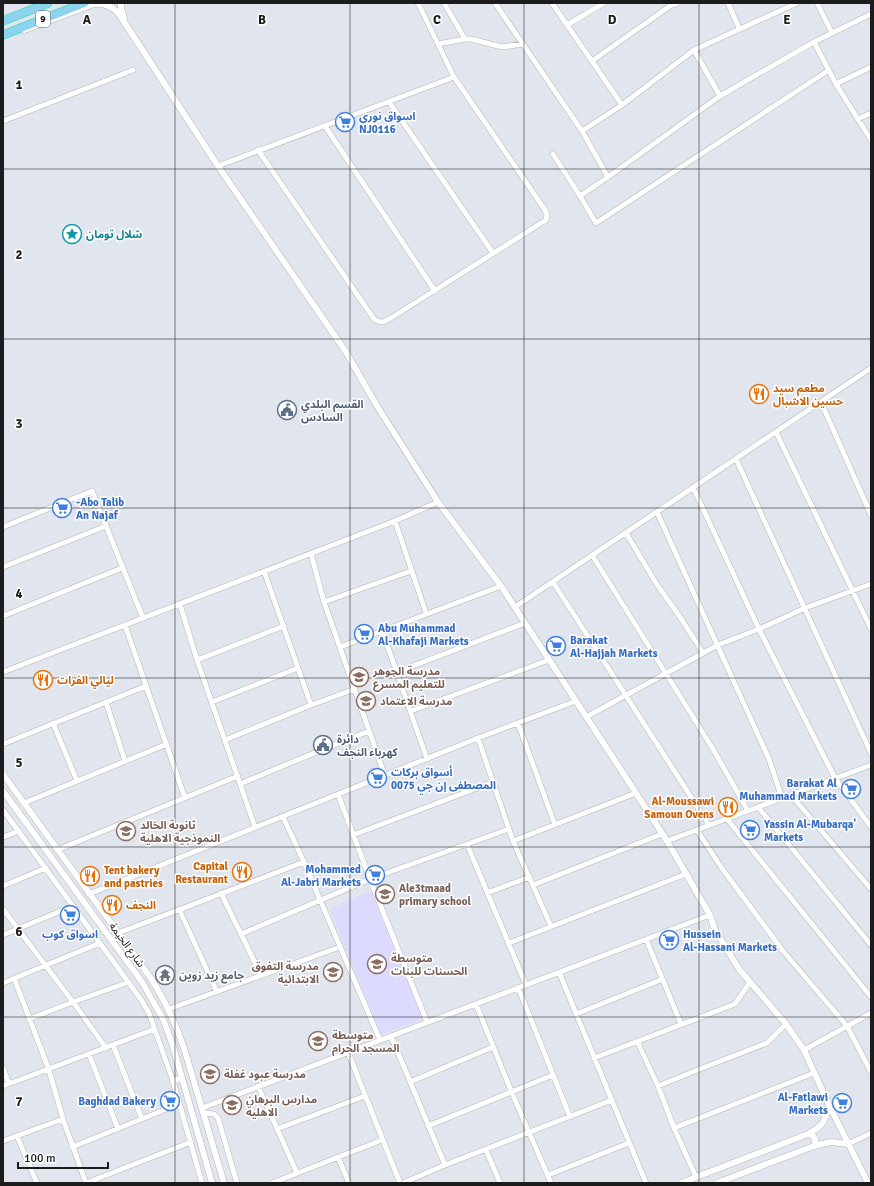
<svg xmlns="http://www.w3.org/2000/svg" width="874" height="1186" font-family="Signika,'Noto Sans Arabic',sans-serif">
<rect width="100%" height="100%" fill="#e1e5ee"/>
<path fill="#dddaff" d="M 371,891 L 423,1019 L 381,1034 L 330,909 Z"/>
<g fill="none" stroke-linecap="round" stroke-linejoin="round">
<defs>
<path id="minor" d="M 444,3 L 465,39
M 495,3 L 582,131 L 608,177
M 552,3 L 622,105
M 728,3 L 739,28
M 817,3 L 832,33
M 567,25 L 604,3
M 814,42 L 836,84 L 871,140
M 438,44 L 465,39 L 471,39 L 502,47 L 523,44
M 694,50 L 720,96
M 592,61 L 670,6 L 678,3
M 836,84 L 871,67
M 389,102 L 493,253
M 858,119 L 871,113
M 3,121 L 133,70
M 325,126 L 435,291
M 582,131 L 622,105 L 694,50 L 797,3
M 258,150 L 374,319 C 381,324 384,322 391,318 L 546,220 L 547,215 L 545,210 L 454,77 L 418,3
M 553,154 L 580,196 L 596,223 L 829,70
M 218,166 L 454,77
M 580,196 L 608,177 L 720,96 L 814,42 L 871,14
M 821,402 L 871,515
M 776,432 L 871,629
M 736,459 L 871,753
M 693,487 L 759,629 L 835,778 L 871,827
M 657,512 L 769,759 L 782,798
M 395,521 L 426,613
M 3,527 L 92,491 L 143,618
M 626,533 L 656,583 L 682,620 L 703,653
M 311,554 L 324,602 L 385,776
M 592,555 L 713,749 L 748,811
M 3,567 L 106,526
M 264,571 L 311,705
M 553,582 L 709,825
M 324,602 L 411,571
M 180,604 L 197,660 L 255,827
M 515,607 L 871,368
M 3,616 L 122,568
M 125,625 L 185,798
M 382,630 L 427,759
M 340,647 L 501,586
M 197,660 L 284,626
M 3,672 L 395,521 L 438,502
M 397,672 L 525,623
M 106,702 L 125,761
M 212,702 L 298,668
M 411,711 L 549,660
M 586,717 L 718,645 L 759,629 L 805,608 L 871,584
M 53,723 L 77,781
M 518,723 L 555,825
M 478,738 L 513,841 L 551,926
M 225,740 L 311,705 L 355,689
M 3,744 L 146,686
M 240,784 L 290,763 L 369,731
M 338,794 L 370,879 L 427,1022
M 791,795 L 871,889
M 24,803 L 167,744
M 758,807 L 871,945
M 3,810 L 142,1001 L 149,1013 L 173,1081 L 202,1183
M 283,817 L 304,862 L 380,1040
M 727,819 L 871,997
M 697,830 L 721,867 L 783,951 L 847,1026 L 871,1072
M 353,835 L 493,782
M 3,837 L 19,831
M 513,841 L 636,793
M 667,841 L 871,765
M 467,844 L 526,985
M 57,850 L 238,776
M 533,885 L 662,834
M 3,886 L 46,868
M 221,893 L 261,975
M 487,893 L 530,877
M 89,894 L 478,738 L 576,701
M 3,909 L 73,1002 L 106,1048
M 179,909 L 217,992
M 118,933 L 304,862
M 241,934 L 370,879 L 509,829
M 3,935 L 73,906
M 646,939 L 681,1024
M 509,943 L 686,874
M 559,972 L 646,1183
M 14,978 L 49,1070 L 63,1119 L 86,1183
M 3,983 L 100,943
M 518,987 L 570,1117
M 476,1004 L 512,1093 L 551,1183
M 169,1009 L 340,947
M 576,1014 L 663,979
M 29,1019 L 73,1002 L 129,982
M 391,1036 L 445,1165
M 637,1041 L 658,1086 L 674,1128 L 696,1177
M 113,1045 L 142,1119
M 804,1050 L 871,1013
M 348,1052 L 400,1183
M 89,1054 L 118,1129
M 594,1058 L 735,1004 L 750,982
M 3,1068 L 9,1084
M 410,1082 L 493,1047
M 3,1086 L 155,1029
M 258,1086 L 297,1173
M 658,1086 L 700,1069 L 767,1043 L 786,1024
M 202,1108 L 710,915
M 203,1113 L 214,1114 L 218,1118 L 237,1183
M 428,1126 L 553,1075
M 674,1128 L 814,1073
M 277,1129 L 365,1096
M 17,1136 L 37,1183
M 3,1141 L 63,1119
M 848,1144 L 871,1133
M 72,1147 L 179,1104
M 486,1150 L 500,1183
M 338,1157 L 349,1183
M 548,1175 L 629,1143
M 86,1183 L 191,1142
M 272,1183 L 382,1140
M 403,1183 L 445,1165 L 612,1100"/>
<path id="tertiary" d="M 121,3 L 121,8 L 124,18
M 24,30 L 94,4 C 104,3 112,6 119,14 L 218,166 L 346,352 L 377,406 L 438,502 L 501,586 L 636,793 L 667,841 L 710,915 L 715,930 L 739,969 L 786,1024 L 804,1050 L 829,1105 L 868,1183
M 3,774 L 150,977 C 165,1000 175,1022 184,1048 L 224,1183
M 3,791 L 142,982 L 163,1019 L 172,1043 L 212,1183
M 173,1081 L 182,1078
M 808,1134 C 815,1135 817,1140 814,1146
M 681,1183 L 808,1134 C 824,1125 825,1122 829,1105
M 717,1183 L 814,1146 L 831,1142 L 848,1144"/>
<path id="trunk" d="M 3,21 L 48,3
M 3,35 L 84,3"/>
</defs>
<use href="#minor" stroke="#b5b5b5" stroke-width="6"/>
<use href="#tertiary" stroke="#b5b5b5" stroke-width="7"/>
<use href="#trunk" stroke="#1ae1ad" stroke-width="9"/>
<use href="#minor" stroke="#fff" stroke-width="5"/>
<use href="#tertiary" stroke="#fff" stroke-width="6"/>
<use href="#trunk" stroke="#8dd3f0" stroke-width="8"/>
</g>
<path fill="none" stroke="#1c1c1c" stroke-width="1" stroke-opacity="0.55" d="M 175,3 L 175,1183M 350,3 L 350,1183M 524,3 L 524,1183M 699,3 L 699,1183M 3,169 L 871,169M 3,339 L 871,339M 3,508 L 871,508M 3,678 L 871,678M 3,847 L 871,847M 3,1017 L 871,1017"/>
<defs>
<symbol id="supermarket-ring" viewBox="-11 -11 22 22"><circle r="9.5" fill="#fff" stroke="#3f7fe0" stroke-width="1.5"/><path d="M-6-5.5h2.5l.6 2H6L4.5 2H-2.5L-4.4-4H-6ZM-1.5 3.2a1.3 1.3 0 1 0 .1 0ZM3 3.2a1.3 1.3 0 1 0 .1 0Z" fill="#3f7fe0"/></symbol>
<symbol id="sight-ring" viewBox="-11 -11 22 22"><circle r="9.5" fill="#fff" stroke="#0f9aa8" stroke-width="1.5"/><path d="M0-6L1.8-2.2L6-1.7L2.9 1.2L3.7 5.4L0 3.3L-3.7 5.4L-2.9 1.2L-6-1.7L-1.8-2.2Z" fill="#0f9aa8"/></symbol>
<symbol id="restaurant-ring" viewBox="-11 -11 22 22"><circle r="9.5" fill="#fff" stroke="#e8710a" stroke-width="1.5"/><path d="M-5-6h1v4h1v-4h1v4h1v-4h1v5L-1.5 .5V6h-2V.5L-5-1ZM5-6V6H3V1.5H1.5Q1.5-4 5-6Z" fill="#e8710a"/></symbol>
<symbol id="civic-ring" viewBox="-11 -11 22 22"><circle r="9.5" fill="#fff" stroke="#5c6f8a" stroke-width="1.5"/><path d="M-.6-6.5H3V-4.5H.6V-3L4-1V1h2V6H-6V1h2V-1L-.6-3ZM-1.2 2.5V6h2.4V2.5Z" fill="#5c6f8a"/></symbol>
<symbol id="school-ring" viewBox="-11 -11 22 22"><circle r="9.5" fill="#fff" stroke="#8d6e63" stroke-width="1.5"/><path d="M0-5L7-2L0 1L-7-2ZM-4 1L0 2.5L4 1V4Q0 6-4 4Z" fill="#8d6e63"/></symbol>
<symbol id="temple-ring" viewBox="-11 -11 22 22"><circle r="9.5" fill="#fff" stroke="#6b7280" stroke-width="1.5"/><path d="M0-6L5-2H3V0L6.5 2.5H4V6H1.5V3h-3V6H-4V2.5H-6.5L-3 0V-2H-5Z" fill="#6b7280"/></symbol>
</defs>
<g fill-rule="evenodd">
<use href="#supermarket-ring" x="334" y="111" width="22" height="22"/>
<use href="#sight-ring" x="61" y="223" width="22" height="22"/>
<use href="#restaurant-ring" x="748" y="383" width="22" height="22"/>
<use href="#civic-ring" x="276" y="399" width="22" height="22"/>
<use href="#supermarket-ring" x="51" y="497" width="22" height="22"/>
<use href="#supermarket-ring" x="353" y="623" width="22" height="22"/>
<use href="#supermarket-ring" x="545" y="635" width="22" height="22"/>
<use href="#school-ring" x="348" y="666" width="22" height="22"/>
<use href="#restaurant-ring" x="32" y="669" width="22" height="22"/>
<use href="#school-ring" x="355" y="690" width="22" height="22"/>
<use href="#civic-ring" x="312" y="734" width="22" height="22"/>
<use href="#supermarket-ring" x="366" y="767" width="22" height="22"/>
<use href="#supermarket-ring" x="840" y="778" width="22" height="22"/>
<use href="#restaurant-ring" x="717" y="796" width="22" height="22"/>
<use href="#supermarket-ring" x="739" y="819" width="22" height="22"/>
<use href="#school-ring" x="115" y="820" width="22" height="22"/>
<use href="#restaurant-ring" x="231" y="861" width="22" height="22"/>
<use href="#supermarket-ring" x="364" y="864" width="22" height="22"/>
<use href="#restaurant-ring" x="79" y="865" width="22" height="22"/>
<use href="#school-ring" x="374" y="883" width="22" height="22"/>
<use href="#restaurant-ring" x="101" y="894" width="22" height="22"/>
<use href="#supermarket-ring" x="59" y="904" width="22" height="22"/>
<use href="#supermarket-ring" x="658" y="929" width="22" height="22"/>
<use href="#school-ring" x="366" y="953" width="22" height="22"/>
<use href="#school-ring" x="322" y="961" width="22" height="22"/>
<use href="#temple-ring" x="154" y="964" width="22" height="22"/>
<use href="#school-ring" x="307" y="1030" width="22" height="22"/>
<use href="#school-ring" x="199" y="1063" width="22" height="22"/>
<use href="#supermarket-ring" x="159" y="1090" width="22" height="22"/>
<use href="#supermarket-ring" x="831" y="1092" width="22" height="22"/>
<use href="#school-ring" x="221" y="1094" width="22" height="22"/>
</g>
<g text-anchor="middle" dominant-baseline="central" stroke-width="3" stroke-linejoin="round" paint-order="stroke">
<rect fill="#fff" stroke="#606060" stroke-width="1" x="36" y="11" width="14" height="16" rx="3"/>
<g font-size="10" font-weight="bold" fill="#1c1c1c">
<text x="43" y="19">9</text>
</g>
<g font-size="11" font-weight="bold" fill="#366cbe" stroke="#fff" text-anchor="start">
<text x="359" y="116">اسواق نوري<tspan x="359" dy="13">NJ0116</tspan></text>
<text x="76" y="502">-Abo Talib<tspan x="76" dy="13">An Najaf</tspan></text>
<text x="378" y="628">Abu Muhammad<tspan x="378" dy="13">Al-Khafaji Markets</tspan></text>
<text x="570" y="640">Barakat<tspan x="570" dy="13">Al-Hajjah Markets</tspan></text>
<text x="391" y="772">أسواق بركات<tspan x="391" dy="13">المصطفی إن جي 0075</tspan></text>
<text x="837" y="783" text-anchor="end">Barakat Al<tspan x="837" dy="13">Muhammad Markets</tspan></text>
<text x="764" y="824">Yassin Al-Mubarqa'<tspan x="764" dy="13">Markets</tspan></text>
<text x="361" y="869" text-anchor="end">Mohammed<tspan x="361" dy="13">Al-Jabri Markets</tspan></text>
<text x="70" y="934" text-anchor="middle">اسواق كوب</text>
<text x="683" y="934">Hussein<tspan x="683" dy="13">Al-Hassani Markets</tspan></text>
<text x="828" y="1097" text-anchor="end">Al-Fatlawi<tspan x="828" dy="13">Markets</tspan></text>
<text x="156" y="1101" text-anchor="end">Baghdad Bakery</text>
</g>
<g font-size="11" font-weight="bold" fill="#0d838f" stroke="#fff" text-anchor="start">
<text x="86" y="234">شلال تومان</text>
</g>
<g font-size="11" font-weight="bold" fill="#c56008" stroke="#fff" text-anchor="start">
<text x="773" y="388">مطعم سيد<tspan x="773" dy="13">حسين الاشبال</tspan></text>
<text x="57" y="680">ليالي الفرات</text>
<text x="714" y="801" text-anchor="end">Al-Moussawi<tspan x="714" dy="13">Samoun Ovens</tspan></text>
<text x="228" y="866" text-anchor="end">Capital<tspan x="228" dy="13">Restaurant</tspan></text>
<text x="104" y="870">Tent bakery<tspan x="104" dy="13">and pastries</tspan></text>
<text x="126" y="905">النجف</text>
</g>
<g font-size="11" font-weight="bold" fill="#4e5e75" stroke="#fff" text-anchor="start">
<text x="301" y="404">القسم البلدي<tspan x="301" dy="13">السادس</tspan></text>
<text x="337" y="739">دائرة<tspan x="337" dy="13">كهرباء النجف</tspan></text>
</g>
<g font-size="11" font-weight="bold" fill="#785e54" stroke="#fff" text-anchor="start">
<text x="373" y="671">مدرسة الجوهر<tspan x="373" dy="13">للتعليم المسرع</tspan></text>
<text x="380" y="701">مدرسة الاعتماد</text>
<text x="140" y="825">ثانوية الخالد<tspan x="140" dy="13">النموذجية الاهلية</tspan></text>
<text x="399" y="888">Ale3tmaad<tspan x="399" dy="13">primary school</tspan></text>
<text x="391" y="958">متوسطة<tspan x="391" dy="13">الحسنات للبنات</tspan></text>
<text x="319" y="966" text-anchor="end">مدرسة التفوق<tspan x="319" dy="13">الابتدائية</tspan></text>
<text x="332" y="1035">متوسطة<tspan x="332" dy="13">المسجد الحرام</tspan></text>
<text x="224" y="1074">مدرسة عبود غفلة</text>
<text x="246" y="1099">مدارس البرهان<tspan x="246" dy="13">الاهلية</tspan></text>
</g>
<g font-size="11" fill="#1c1c1c" stroke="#fff">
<text transform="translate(127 945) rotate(54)">شارع الخيمة</text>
</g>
<g font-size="11" font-weight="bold" fill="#5b616d" stroke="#fff" text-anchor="start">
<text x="179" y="975">جامع زيد زوين</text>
</g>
</g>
<g font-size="13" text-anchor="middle" font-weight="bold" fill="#1c1c1c" stroke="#fff" stroke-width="3" stroke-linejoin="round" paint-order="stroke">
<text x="87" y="24">A</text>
<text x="262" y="24">B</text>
<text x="437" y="24">C</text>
<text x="612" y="24">D</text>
<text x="787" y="24">E</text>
<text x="19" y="89">1</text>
<text x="19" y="259">2</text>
<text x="19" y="428">3</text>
<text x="19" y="598">4</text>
<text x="19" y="767">5</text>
<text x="19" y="936">6</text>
<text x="19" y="1106">7</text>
</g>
<rect width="874" height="1186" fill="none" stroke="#1c1c1c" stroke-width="8"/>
<path d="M18 1162v6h90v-6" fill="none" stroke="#1c1c1c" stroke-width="2"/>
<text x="24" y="1162" font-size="12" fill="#1c1c1c" stroke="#ffffff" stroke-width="3" paint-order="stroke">100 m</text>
</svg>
